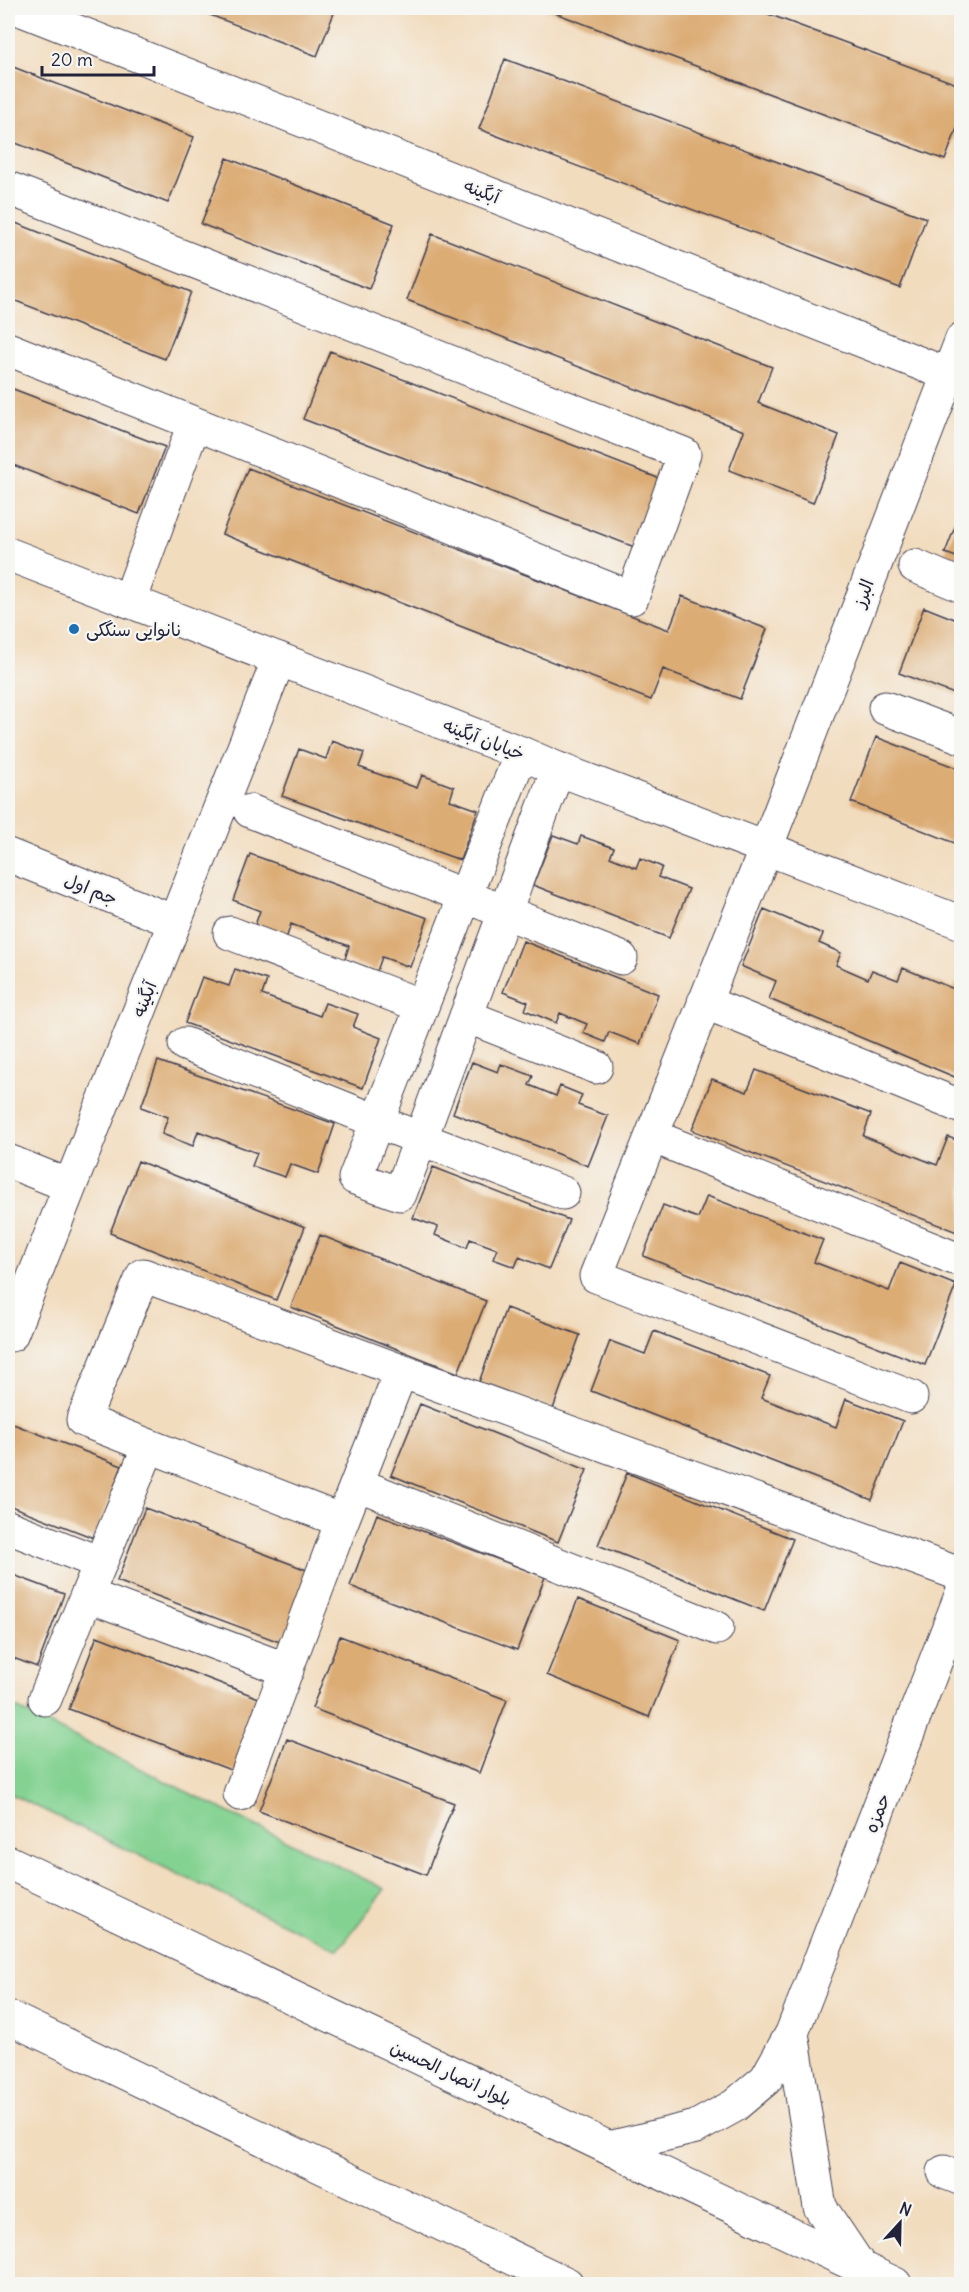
<svg xmlns="http://www.w3.org/2000/svg" width="969" height="2292" font-family="Delius,'Playpen Sans Arabic',sans-serif">
<rect width="100%" height="100%" fill="#f6f6f2"/>
<filter id="ink" filterUnits="userSpaceOnUse"><feTurbulence type="fractalNoise" baseFrequency=".0167" numOctaves="2"/><feDisplacementMap in="SourceGraphic" scale="12" xChannelSelector="R" yChannelSelector="G"/><feConvolveMatrix kernelMatrix="1 2 1 2 8 2 1 2 1" color-interpolation-filters="sRGB"/></filter>
<filter id="wash" filterUnits="userSpaceOnUse"><feTurbulence type="fractalNoise" baseFrequency=".008" numOctaves="4" result="noise"/><feDisplacementMap in="SourceGraphic" scale="24" xChannelSelector="R" yChannelSelector="G"/><feGaussianBlur stdDeviation="1.35" result="paint"/><feColorMatrix in="noise" values="0 0 0 0 0 0 0 0 0 0 0 0 0 0 0 0 0 1.4 0 .05"/><feComposite in="paint" operator="in"/></filter>
<g filter="url(#wash)">
<rect width="100%" height="100%" fill="#f2dcbe"/>
<path fill="#83d291" stroke="#527a66" stroke-width="1.5" d="M 8,1704 L 385,1889 L 338,1950 L 8,1793 Z"/>
<g id="blocks">
<path fill="#dcac75" d="M 192,8 L 336,8 L 317,56 Z
M 542,8 L 752,8 L 962,86 L 962,115 L 945,160 Z
M 505,59 L 926,218 L 900,288 L 479,129 Z
M 8,65 L 194,137 L 168,203 L 8,140 Z
M 227,158 L 394,224 L 369,289 L 201,224 Z
M 8,220 L 191,292 L 165,359 L 8,298 Z
M 432,234 L 772,367 L 758,403 L 839,435 L 813,503 L 729,470 L 744,431 L 407,300 Z
M 330,351 L 663,480 L 637,548 L 303,419 Z
M 8,387 L 165,447 L 139,514 L 8,463 Z
M 248,468 L 669,630 L 682,596 L 767,629 L 740,699 L 663,669 L 651,700 L 222,534 Z
M 961,511 L 962,512 L 962,559 L 945,553 Z
M 924,607 L 962,622 L 962,697 L 899,673 Z
M 876,737 L 962,770 L 962,846 L 851,802 Z
M 332,741 L 364,753 L 359,767 L 417,788 L 422,775 L 454,787 L 450,800 L 478,810 L 460,860 L 282,796 L 299,749 L 326,759 Z
M 553,835 L 578,844 L 581,836 L 614,848 L 610,857 L 636,868 L 640,858 L 662,867 L 658,877 L 689,889 L 669,938 L 533,885 Z
M 250,854 L 428,918 L 410,967 L 382,957 L 377,971 L 345,959 L 349,946 L 291,924 L 286,939 L 254,928 L 260,911 L 233,900 Z
M 764,909 L 823,934 L 819,943 L 841,953 L 836,965 L 868,979 L 872,970 L 898,980 L 903,968 L 954,989 L 959,978 L 962,979 L 962,1080 L 769,999 L 776,981 L 741,966 Z
M 523,941 L 658,994 L 640,1044 L 609,1032 L 605,1042 L 583,1033 L 587,1024 L 560,1013 L 556,1023 L 525,1010 L 528,1002 L 503,992 Z
M 235,969 L 267,980 L 262,995 L 320,1016 L 325,1003 L 358,1014 L 353,1027 L 381,1038 L 363,1088 L 185,1023 L 202,977 L 229,986 Z
M 158,1061 L 335,1124 L 318,1174 L 290,1164 L 285,1177 L 252,1166 L 257,1153 L 198,1131 L 193,1146 L 162,1134 L 168,1117 L 141,1107 Z
M 472,1062 L 498,1072 L 501,1064 L 533,1076 L 529,1085 L 556,1096 L 560,1086 L 582,1095 L 578,1105 L 608,1116 L 588,1166 L 453,1113 Z
M 756,1070 L 871,1114 L 863,1136 L 937,1165 L 948,1137 L 962,1142 L 962,1234 L 692,1130 L 712,1079 L 747,1092 Z
M 138,1161 L 305,1227 L 276,1300 L 110,1233 Z
M 433,1167 L 569,1220 L 549,1269 L 519,1257 L 515,1267 L 493,1259 L 497,1249 L 470,1239 L 467,1248 L 435,1235 L 438,1227 L 413,1218 Z
M 707,1196 L 823,1240 L 814,1262 L 889,1291 L 900,1263 L 956,1285 L 925,1365 L 643,1256 L 663,1205 L 698,1218 Z
M 320,1235 L 486,1301 L 458,1373 L 291,1307 Z
M 506,1308 L 580,1335 L 553,1409 L 479,1382 Z
M 654,1331 L 770,1376 L 761,1398 L 836,1427 L 846,1399 L 903,1421 L 872,1500 L 591,1391 L 610,1341 L 645,1354 Z
M 420,1404 L 587,1470 L 558,1542 L 391,1475 Z
M 8,1422 L 122,1466 L 94,1538 L 8,1505 Z
M 627,1473 L 793,1539 L 764,1611 L 598,1545 Z
M 145,1508 L 312,1572 L 285,1644 L 117,1581 Z
M 377,1514 L 545,1577 L 517,1650 L 350,1586 Z
M 8,1573 L 64,1594 L 37,1667 L 8,1656 Z
M 578,1599 L 680,1640 L 649,1717 L 547,1675 Z
M 97,1636 L 264,1700 L 236,1772 L 69,1709 Z
M 340,1636 L 507,1700 L 479,1773 L 312,1708 Z
M 287,1739 L 454,1803 L 426,1875 L 259,1811 Z"/>
</g>
</g>
<g filter="url(#ink)">
<use href="#blocks" fill-opacity="0" stroke="#413e4f" stroke-width="1.5"/>
<g fill="none" stroke-linecap="round" stroke-linejoin="round">
<defs>
<path id="street" d="M 17,8 L 947,374
M 8,188 L 684,454 L 632,598 L 8,349
M 915,566 L 962,586
M 129,601 L 194,424
M 885,708 L 962,737
M 521,753 L 355,1178 L 400,1194 L 558,769
M 250,811 L 621,958
M 8,855 L 175,922
M 230,933 L 422,1006
M 704,1002 L 962,1107
M 466,1016 L 596,1067
M 185,1044 L 421,1139 L 563,1193
M 652,1136 L 954,1258
M 8,1161 L 70,1186
M 8,1334 L 11,1335 L 279,659
M 401,1371 L 342,1521 L 83,1420 L 143,1275 L 401,1371 L 962,1575
M 911,1397 L 596,1276 L 766,848 L 962,339
M 149,1446 L 87,1595 L 287,1670
M 357,1484 L 717,1628
M 8,1527 L 100,1563
M 45,1699 L 87,1595
M 240,1794 L 342,1521
M 944,2172 L 962,2179"/>
<path id="secondary" d="M 8,554 L 521,753 L 558,769 L 962,923
M 792,2033 L 820,2207 L 861,2268
M 609,2148 L 696,2127 L 734,2106 L 766,2079 L 792,2033 L 962,1593"/>
<path id="primary" d="M 8,1862 L 895,2284
M 8,2017 L 567,2284"/>
</defs>
<use href="#street" stroke="#413e4f" stroke-width="35"/>
<use href="#secondary" stroke="#413e4f" stroke-width="35"/>
<use href="#primary" stroke="#413e4f" stroke-width="35"/>
<use href="#street" stroke="#fff" stroke-width="33"/>
<use href="#secondary" stroke="#fff" stroke-width="33"/>
<use href="#primary" stroke="#fff" stroke-width="33"/>
</g>
</g>
<circle fill="#1f6fb2" stroke="#f6f6f2" stroke-width="2" cx="74" cy="629" r="6"/>
<g text-anchor="middle" dominant-baseline="central" stroke-width="4.5" stroke-linejoin="round" paint-order="stroke">
<g font-size="18" fill="#22223b" stroke="#f6f6f2">
<text transform="translate(482 191) rotate(22)">آبگینه</text>
<text transform="translate(863 593) rotate(-69)">البرز</text>
<text transform="translate(484 739) rotate(21)">خیابان آبگینه</text>
<text transform="translate(91 889) rotate(22)">جم اول</text>
<text transform="translate(144 999) rotate(-68)">آبگینه</text>
<text transform="translate(877 1813) rotate(-69)">حمزه</text>
<text transform="translate(451 2073) rotate(25)">بلوار انصار الحسین</text>
</g>
<g font-size="18" fill="#22223b" stroke="#f6f6f2" text-anchor="start">
<text x="86" y="629">نانوایی سنگکی</text>
</g>
</g>
<rect width="969" height="2292" fill="none" stroke="#f6f6f2" stroke-width="30"/>
<g transform="translate(900 2223) rotate(22)" stroke="#f6f6f2" stroke-width="4.5" paint-order="stroke">
<path d="M0-4.5L10 22L0 15L-10 22Z" fill="#22223b"/>
<text y="-9" font-size="16" font-weight="bold" text-anchor="middle" fill="#22223b">N</text>
</g>
<path d="M42 66v9h112v-9" fill="none" stroke="#22223b" stroke-width="3"/>
<text x="51" y="66" font-size="18" fill="#22223b" stroke="#f6f6f2" stroke-width="4.5" paint-order="stroke">20 m</text>
</svg>
